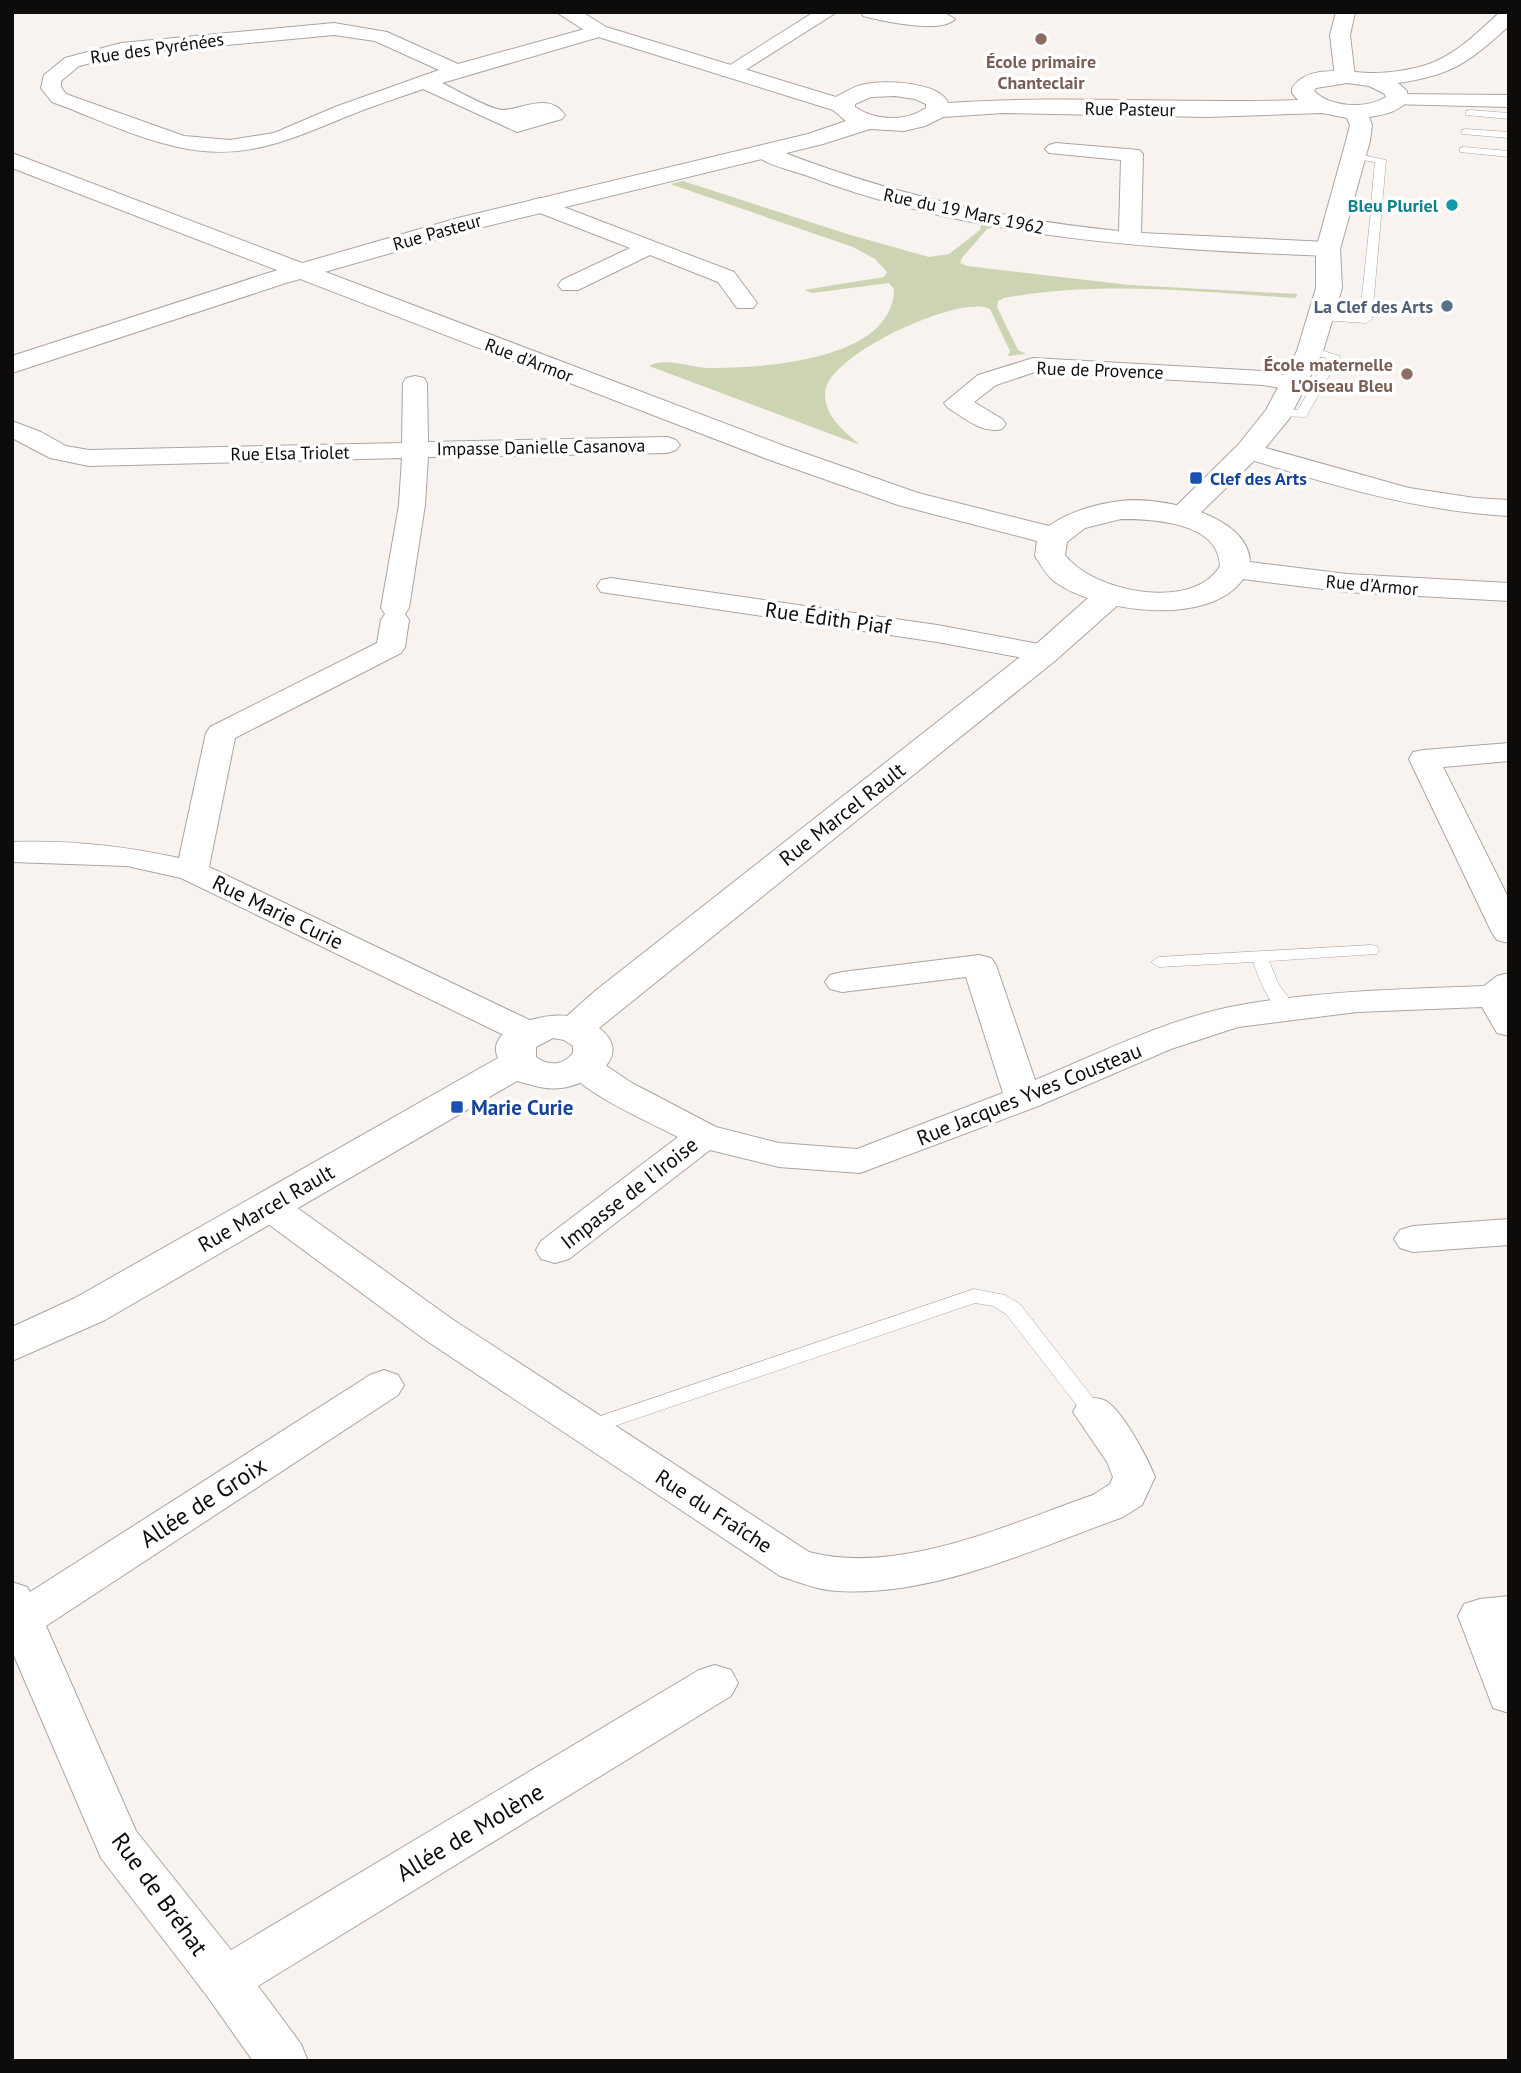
<svg xmlns="http://www.w3.org/2000/svg" width="1521" height="2073" font-family="'PT Sans',sans-serif">
<rect width="100%" height="100%" fill="#f9f3ef"/>
<path fill="#ccd4b4" d="M 683,181 L 847,234 L 929,257 L 949,254 L 980,230 L 981,225 L 993,227 L 987,229 L 962,258 L 960,263 L 967,266 L 1129,285 L 1297,294 L 1296,298 C 1199,292 1101,280 1004,298 L 998,301 L 997,307 L 1018,350 L 1026,354 L 1008,356 L 1010,351 L 990,309 C 963,293 824,355 825,394 C 825,417 844,431 860,445 L 649,366 C 664,357 689,367 707,368 C 760,368 893,362 894,289 L 889,283 L 812,293 L 804,290 L 884,277 L 887,272 L 875,259 L 853,247 L 670,184 Z"/>
<g fill="none" stroke-linecap="round" stroke-linejoin="round">
<defs>
<path id="service" d="M 1470,110 L 1509,113 L 1509,119 L 1466,115 L 1466,111 Z
M 1466,129 L 1509,132 L 1509,138 L 1462,134 L 1462,130 Z
M 1464,147 L 1509,151 L 1509,157 L 1460,152 L 1460,148 Z
M 1353,153 L 1386,160 L 1372,319 L 1366,323 L 1321,320 L 1315,316 L 1321,312 L 1360,315 L 1371,211 L 1339,207 L 1334,204 L 1339,201 L 1371,204 L 1375,162 L 1349,158 L 1348,156 Z
M 1310,347 L 1340,356 L 1306,417 L 1275,416 L 1273,413 L 1279,409 L 1298,410 L 1327,358 L 1306,354 L 1306,348 Z
M 1371,945 L 1377,946 L 1379,950 L 1377,954 L 1269,961 L 1279,985 L 1298,1010 L 1289,1015 C 1270,1011 1259,978 1253,962 L 1159,967 L 1151,962 L 1159,957 Z
M 974,1289 L 1005,1295 L 1020,1304 L 1100,1407 L 1103,1412 L 1100,1417 L 1093,1420 L 1086,1417 L 1006,1314 L 993,1306 L 975,1303 L 594,1433 L 587,1436 L 580,1433 L 577,1428 L 580,1423 Z"/>
<path id="minor" d="M 814,12 L 837,12 L 736,76 L 722,76 L 719,72 Z
M 861,12 L 945,13 L 955,19 C 942,34 882,21 863,16 Z
M 1336,12 L 1355,12 L 1350,35 L 1355,77 L 1352,81 L 1338,81 L 1335,77 L 1330,35 Z
M 334,23 L 387,32 L 458,64 L 599,25 L 609,31 L 606,35 L 442,83 C 455,89 490,110 503,110 C 524,109 549,92 565,115 L 562,119 L 517,132 L 423,89 C 398,98 372,106 348,116 C 289,140 243,162 178,147 C 135,138 93,117 52,102 L 41,88 L 44,75 L 65,58 L 121,43 ZM 334,35 L 375,41 L 439,70 L 335,107 L 274,133 L 230,140 L 184,136 L 66,94 L 61,87 L 61,81 L 79,66 L 122,55 Z
M 1397,94 L 1509,95 L 1509,107 L 1390,104 L 1387,100 L 1390,96 Z
M 1056,143 L 1139,150 L 1143,154 L 1141,233 L 1328,242 L 1336,244 L 1339,249 L 1336,254 L 1328,256 C 1150,249 973,239 805,175 C 790,170 761,164 752,151 L 756,147 L 770,147 C 884,193 998,219 1119,231 L 1121,160 L 1049,153 L 1045,149 L 1049,145 Z
M 540,198 L 734,272 L 757,303 L 753,308 L 737,308 L 718,282 L 650,255 L 578,290 L 562,290 L 558,285 L 562,280 L 630,248 L 532,210 L 529,205 L 532,200 Z
M 1033,358 L 1263,371 L 1302,378 L 1305,383 L 1302,388 L 1293,390 L 1263,385 L 1035,372 L 996,385 L 974,402 L 1002,419 L 1006,424 L 1002,429 C 982,434 965,418 948,408 L 944,403 L 978,375 Z
M 415,376 L 424,378 L 427,383 L 428,442 L 667,437 L 676,440 L 680,445 L 676,450 L 667,453 L 428,457 L 425,505 L 409,608 L 405,614 L 409,620 L 405,647 L 401,653 L 235,738 L 209,867 L 540,1025 L 545,1033 L 540,1041 L 528,1044 L 516,1041 L 181,878 L 127,866 L 12,862 L 12,842 C 69,840 124,846 179,858 L 206,733 L 210,727 L 377,643 L 381,620 L 385,614 L 381,608 L 399,505 L 402,458 L 89,466 L 50,458 L 12,438 L 12,421 L 41,432 L 66,446 L 89,450 L 402,443 L 403,383 L 406,378 Z
M 1248,443 L 1409,488 L 1475,498 L 1509,500 L 1509,516 C 1415,511 1328,484 1239,456 L 1235,451 L 1239,446 Z
M 611,578 L 937,625 L 1055,647 L 1059,653 L 1055,659 L 1045,662 L 937,642 L 601,592 L 597,586 L 601,580 Z
M 1509,743 L 1509,761 L 1443,767 L 1509,899 L 1509,943 L 1497,940 L 1492,933 L 1409,759 L 1413,752 L 1424,750 Z
M 979,955 L 991,958 L 996,965 L 1035,1080 C 1098,1054 1167,1019 1235,1006 C 1317,991 1401,989 1484,986 L 1497,976 L 1509,973 L 1509,1036 L 1497,1033 L 1482,1007 L 1357,1012 L 1238,1027 L 1171,1049 L 1036,1107 L 860,1173 L 779,1167 L 710,1150 L 569,1259 L 555,1263 L 541,1259 L 536,1250 L 541,1241 L 678,1137 C 649,1122 582,1093 565,1067 L 570,1059 L 583,1056 L 596,1059 L 632,1083 L 716,1127 L 779,1143 L 857,1149 L 1003,1093 L 966,977 L 842,992 L 830,989 L 825,982 L 830,975 L 842,972 Z
M 269,1193 L 282,1197 L 452,1319 L 809,1552 C 899,1576 1009,1524 1093,1495 L 1110,1484 L 1113,1477 L 1107,1462 L 1073,1412 L 1079,1401 C 1088,1398 1096,1396 1106,1401 C 1123,1411 1148,1459 1155,1477 L 1142,1505 L 1123,1517 C 1033,1549 935,1597 837,1591 C 818,1590 798,1582 780,1576 L 424,1339 L 256,1215 L 250,1206 L 256,1197 Z
M 1509,1219 L 1509,1245 L 1413,1252 L 1400,1248 L 1394,1239 L 1400,1230 L 1413,1226 Z
M 384,1370 L 398,1375 L 404,1385 L 398,1395 L 46,1626 L 136,1831 L 231,1950 L 699,1670 L 715,1665 L 731,1670 L 738,1683 L 731,1696 L 258,1986 L 301,2044 L 308,2061 L 253,2061 L 207,1996 L 101,1858 L 12,1651 L 12,1582 L 27,1587 L 30,1592 L 370,1375 Z
M 1509,1596 L 1509,1713 L 1493,1708 L 1458,1616 L 1464,1604 L 1480,1599 Z"/>
<path id="tertiary" d="M 556,12 L 582,12 L 606,27 L 836,97 C 845,92 856,85 866,84 C 886,80 940,82 948,103 C 1064,95 1181,104 1298,100 L 1292,93 L 1292,88 C 1309,63 1347,73 1373,73 C 1388,73 1411,70 1426,65 C 1456,55 1477,33 1500,12 L 1509,12 L 1509,26 C 1469,62 1453,75 1398,83 L 1407,91 L 1408,100 C 1399,112 1383,115 1369,117 L 1372,125 L 1370,141 L 1340,249 L 1342,288 L 1323,351 L 1289,419 L 1258,457 L 1191,522 L 1181,525 L 1171,522 L 1166,516 L 1238,445 L 1266,410 L 1297,351 L 1316,288 L 1316,249 L 1346,141 L 1350,125 L 1347,118 L 1322,113 L 1208,117 L 1004,113 L 943,117 L 925,126 L 904,131 L 870,129 L 823,144 L 475,229 L 286,283 L 12,373 L 12,356 L 268,273 L 458,218 L 808,134 L 846,121 L 833,110 L 592,35 ZM 1347,83 L 1369,86 L 1385,94 L 1386,97 C 1366,109 1331,108 1314,91 L 1316,88 ZM 895,96 L 915,99 L 926,104 L 926,108 C 905,122 876,121 855,107 L 855,104 L 871,97 Z
M 1108,588 L 1119,590 L 1123,597 L 1119,604 L 1056,660 L 599,1028 C 636,1056 589,1085 561,1088 C 545,1090 532,1085 517,1081 L 105,1320 L 12,1361 L 12,1327 L 75,1298 L 498,1058 C 484,1026 546,1013 567,1016 L 595,991 L 1034,646 L 1097,590 ZM 553,1038 L 564,1040 L 573,1046 L 573,1053 C 563,1066 548,1066 536,1057 L 536,1047 Z"/>
<path id="secondary" d="M 12,153 L 787,447 L 918,493 L 1049,526 C 1068,512 1096,504 1120,501 C 1157,496 1248,513 1250,562 L 1347,574 L 1509,583 L 1509,601 L 1347,592 L 1243,579 C 1209,628 1097,612 1055,582 C 1047,576 1040,564 1035,556 L 1037,541 L 898,505 L 767,459 L 12,168 ZM 1121,519 C 1153,519 1219,522 1220,566 C 1193,612 1093,592 1065,555 L 1067,542 L 1085,528 Z"/>
</defs>
<use href="#service" stroke="#aba5a2" stroke-width="1"/>
<use href="#minor" stroke="#aba5a2" stroke-width="2"/>
<use href="#tertiary" stroke="#aba5a2" stroke-width="2"/>
<use href="#secondary" stroke="#aba5a2" stroke-width="2"/>
<use href="#service" fill="#fff" fill-rule="evenodd"/>
<use href="#minor" fill="#fff" fill-rule="evenodd"/>
<use href="#tertiary" fill="#fff" fill-rule="evenodd"/>
<use href="#secondary" fill="#fff" fill-rule="evenodd"/>
</g>
<g fill="#8d6e63" stroke="#fff" stroke-width="2.5">
<circle cx="1041" cy="39" r="7"/>
<circle cx="1407" cy="374" r="7"/>
</g>
<circle fill="#0f9aa8" stroke="#fff" stroke-width="2.5" cx="1452" cy="205" r="7"/>
<circle fill="#5c6f8a" stroke="#fff" stroke-width="2.5" cx="1447" cy="306" r="7"/>
<g fill="#1a4fb4" stroke="#fff" stroke-width="2.5">
<rect x="1189" y="471" width="14" height="14" rx="3.5"/>
<rect x="450" y="1100" width="14" height="14" rx="3.5"/>
</g>
<g text-anchor="middle" dominant-baseline="central" stroke-width="7" stroke-linejoin="round" paint-order="stroke">
<g font-size="18" fill="#0e0c0b" stroke="#fff">
<text transform="translate(157 48) rotate(-8)">Rue des Pyrénées</text>
<text transform="translate(1130 109) rotate(1)">Rue Pasteur</text>
<text transform="translate(964 211) rotate(12)">Rue du 19 Mars 1962</text>
<text transform="translate(437 232) rotate(-16)">Rue Pasteur</text>
<text transform="translate(529 360) rotate(21)">Rue d'Armor</text>
<text transform="translate(1100 370) rotate(2)">Rue de Provence</text>
<text transform="translate(541 447) rotate(-1)">Impasse Danielle Casanova</text>
<text transform="translate(290 453) rotate(-1)">Rue Elsa Triolet</text>
<text transform="translate(1372 585) rotate(5)">Rue d'Armor</text>
</g>
<g font-size="18" font-weight="bold" fill="#785e54" stroke="#fff">
<text x="1041" y="61">École primaire<tspan x="1041" dy="21">Chanteclair</tspan></text>
<text x="1393" y="364" text-anchor="end">École maternelle<tspan x="1393" dy="21">L'Oiseau Bleu</tspan></text>
</g>
<g font-size="18" font-weight="bold" fill="#0d838f" stroke="#fff" text-anchor="end">
<text x="1438" y="205">Bleu Pluriel</text>
</g>
<g font-size="18" font-weight="bold" fill="#4e5e75" stroke="#fff" text-anchor="end">
<text x="1433" y="306">La Clef des Arts</text>
</g>
<g font-size="18" font-weight="bold" fill="#164399" stroke="#fff" text-anchor="start">
<text x="1210" y="478">Clef des Arts</text>
</g>
<g font-size="21" fill="#0e0c0b" stroke="#fff">
<text transform="translate(828 618) rotate(8)">Rue Édith Piaf</text>
<text transform="translate(842 814) rotate(-38)">Rue Marcel Rault</text>
<text transform="translate(278 912) rotate(26)">Rue Marie Curie</text>
<text transform="translate(1029 1094) rotate(-22)">Rue Jacques Yves Cousteau</text>
<text transform="translate(629 1193) rotate(-38)">Impasse de l'Iroise</text>
<text transform="translate(266 1208) rotate(-30)">Rue Marcel Rault</text>
<text transform="translate(714 1511) rotate(33)">Rue du Fraîche</text>
</g>
<g font-size="21" font-weight="bold" fill="#164399" stroke="#fff" text-anchor="start">
<text x="471" y="1107">Marie Curie</text>
</g>
<g font-size="24" fill="#0e0c0b" stroke="#fff">
<text transform="translate(203 1502) rotate(-33)">Allée de Groix</text>
<text transform="translate(470 1832) rotate(-31)">Allée de Molène</text>
<text transform="translate(160 1894) rotate(54)">Rue de Bréhat</text>
</g>
</g>
<rect width="1521" height="2073" fill="none" stroke="#0e0c0b" stroke-width="28"/>
</svg>
